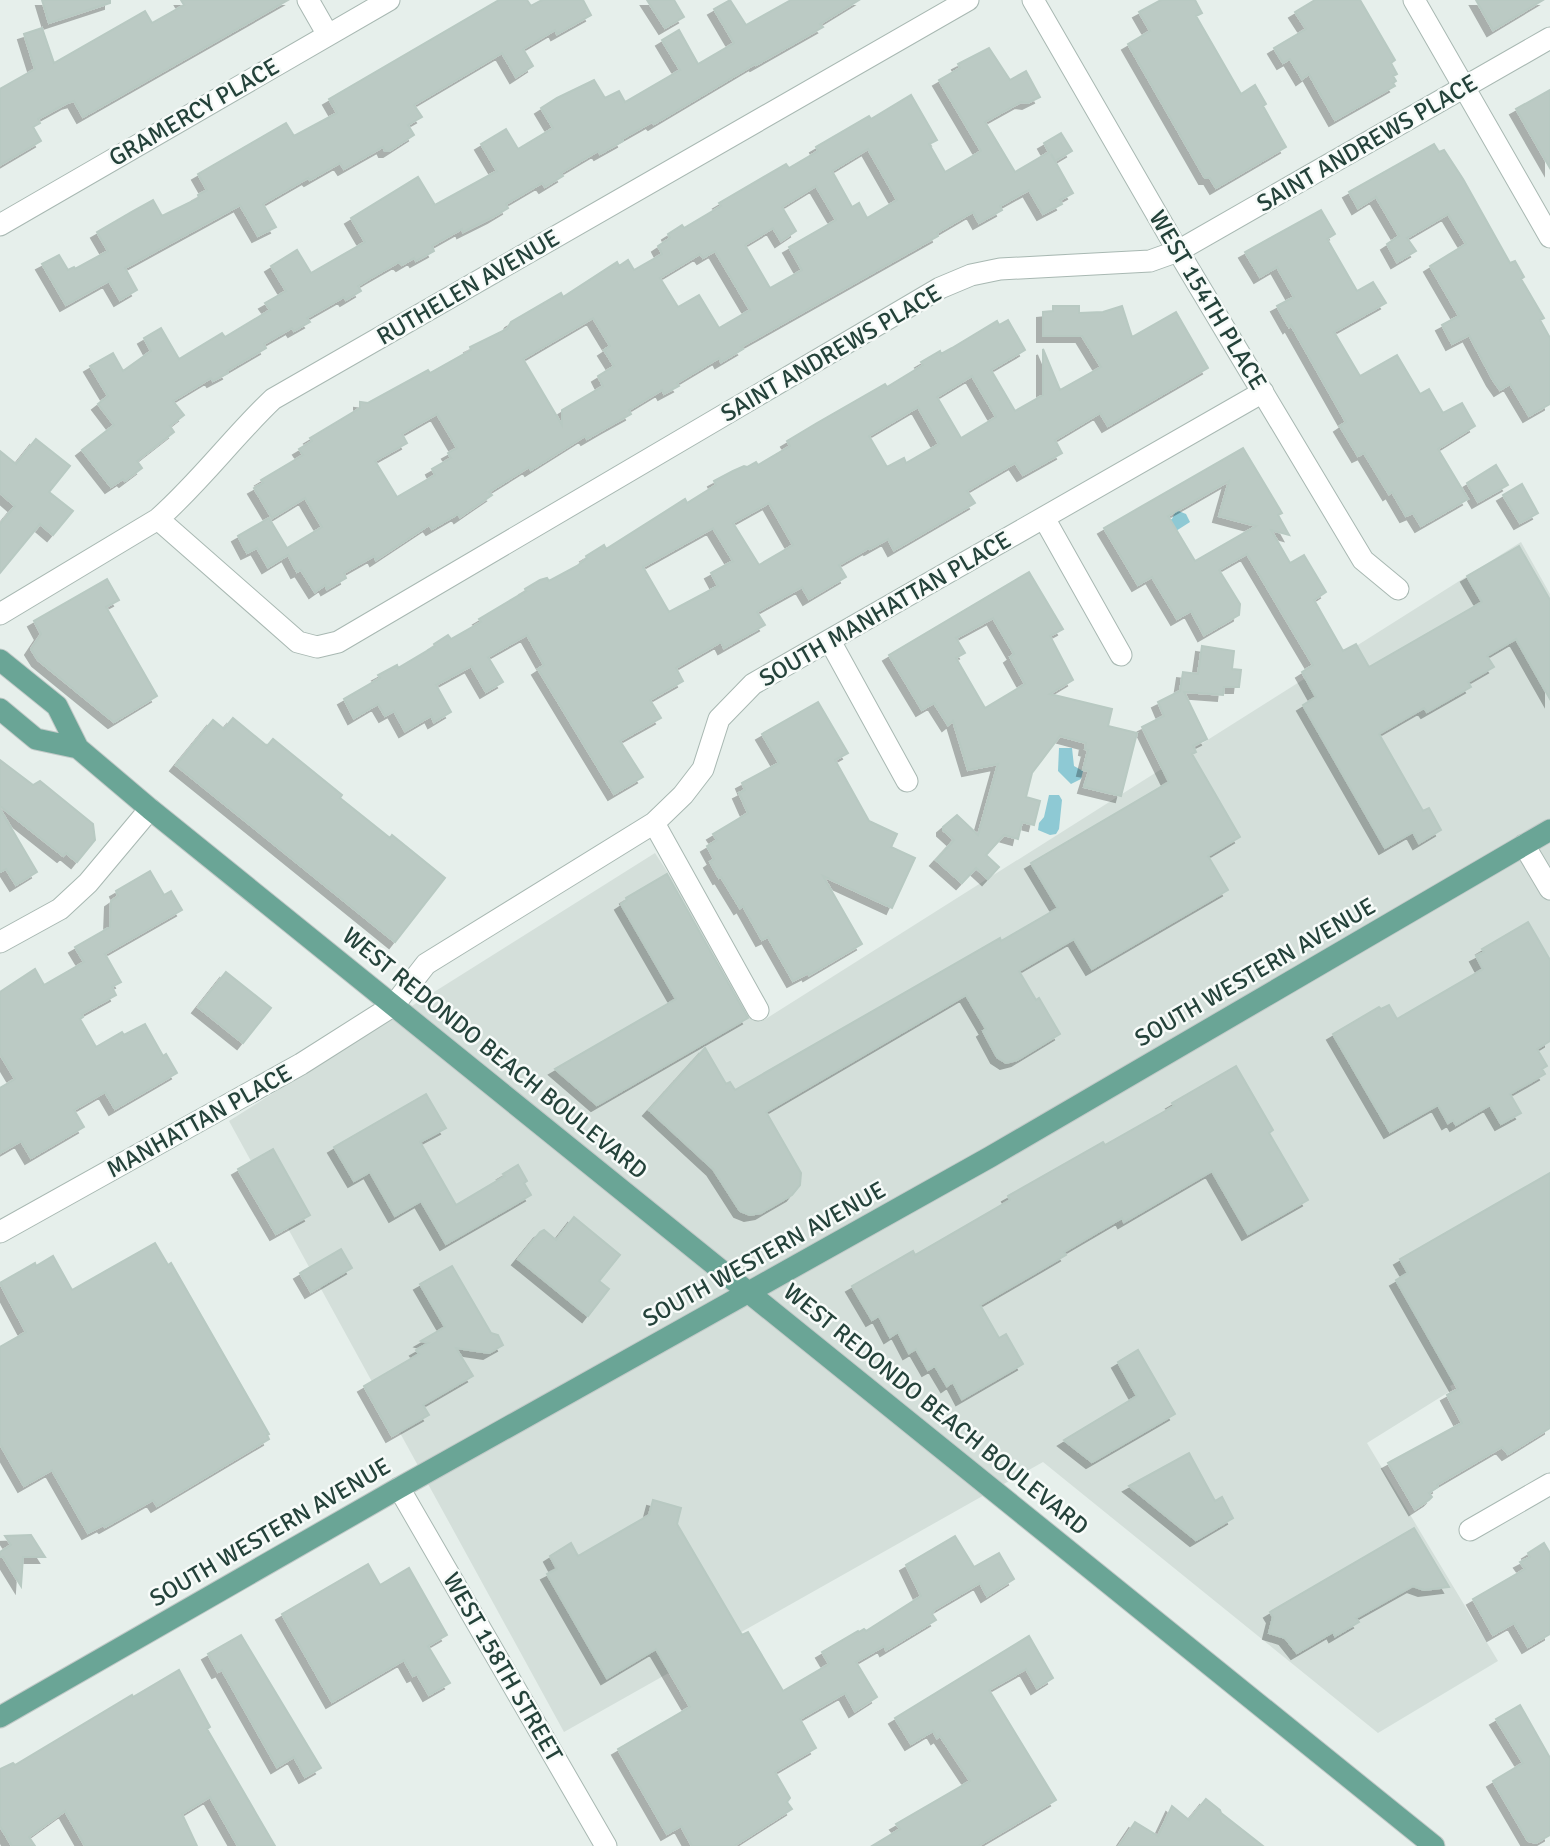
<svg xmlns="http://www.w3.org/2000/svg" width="1550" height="1846" font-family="Signika,sans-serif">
<defs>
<filter id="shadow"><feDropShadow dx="-6" dy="6" stdDeviation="0" flood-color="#0004"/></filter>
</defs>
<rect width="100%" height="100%" fill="#e6efeb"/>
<path fill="#d4dfda" d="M 1521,542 L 1550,594 L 1550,1332 L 1450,1386 L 1452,1390 L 1367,1443 L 1498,1661 L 1378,1733 L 1043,1462 L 564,1732 L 229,1121 L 655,853 L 764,1020 Z"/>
<path fill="#8ec9d4" d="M 1176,510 L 1186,514 L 1190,522 L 1165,538 L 1159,523 L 1172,519 Z
M 1059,748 L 1072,748 L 1074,766 L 1083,771 L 1081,779 L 1071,784 L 1058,771 Z
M 1049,795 L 1059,795 L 1062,800 L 1059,829 L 1056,834 L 1050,835 L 1038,830 L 1039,823 L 1044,817 Z"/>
<path fill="#bbcac4" stroke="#b8c9c2" stroke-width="2" fill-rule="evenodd" filter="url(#shadow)" d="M 42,0 L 110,0 L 110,3 L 49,23 Z
M 181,0 L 288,0 L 83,117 L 74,101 L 67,103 L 38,119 L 40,123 L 33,127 L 41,141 L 0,165 L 0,89 L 35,69 L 24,34 L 42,28 L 54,63 L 145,11 L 152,23 L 184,5 Z
M 499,0 L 527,0 L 531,6 L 542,0 L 583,0 L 591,15 L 557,34 L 555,30 L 523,49 L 533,66 L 516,77 L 502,53 L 414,105 L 422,117 L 408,125 L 414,135 L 389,151 L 385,151 L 383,147 L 344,169 L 340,163 L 310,180 L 308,178 L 263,204 L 276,227 L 258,236 L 240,205 L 125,268 L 137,290 L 120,300 L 109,281 L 66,305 L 42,264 L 59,255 L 68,270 L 74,267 L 75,269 L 108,251 L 97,232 L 133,211 L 153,200 L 162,216 L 199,198 L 198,195 L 207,190 L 198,174 L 286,123 L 294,136 L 337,113 L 329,99 Z
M 647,0 L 674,0 L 684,17 L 665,28 Z
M 730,0 L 746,25 L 791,0 L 859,0 L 820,24 L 823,27 L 756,65 L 755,64 L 654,124 L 652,122 L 622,139 L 623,141 L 600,154 L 598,151 L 561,173 L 563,176 L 545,187 L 542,183 L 506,204 L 508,208 L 493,217 L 463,232 L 462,229 L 432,246 L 434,251 L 416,261 L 414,258 L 402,265 L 399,262 L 371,278 L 358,286 L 361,291 L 346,300 L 344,297 L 307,318 L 310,322 L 294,331 L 292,328 L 264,344 L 266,348 L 227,371 L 228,373 L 213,381 L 211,378 L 173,401 L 184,415 L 170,426 L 174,432 L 137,461 L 142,468 L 125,481 L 123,479 L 111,487 L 82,450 L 114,425 L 98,404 L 108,396 L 90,366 L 113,353 L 123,371 L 151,351 L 144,338 L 161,328 L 179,359 L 222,333 L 225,337 L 270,310 L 265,303 L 286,291 L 271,266 L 297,250 L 311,273 L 365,242 L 351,218 L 418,177 L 435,205 L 497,171 L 481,144 L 506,129 L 518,149 L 553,128 L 541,108 L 557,98 L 594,80 L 605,98 L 619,91 L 625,102 L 680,70 L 662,40 L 679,30 L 698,64 L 734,43 L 714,9 Z
M 1161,0 L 1195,0 L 1202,13 L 1196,16 L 1241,94 L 1255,85 L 1266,104 L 1263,106 L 1286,147 L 1216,188 L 1210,178 L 1205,178 L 1128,44 L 1150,31 L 1139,12 Z
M 1315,0 L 1360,0 L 1395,60 L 1391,63 L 1397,74 L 1393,76 L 1396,81 L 1393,83 L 1395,86 L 1335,120 L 1309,74 L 1302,79 L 1290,59 L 1283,63 L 1274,48 L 1306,29 L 1295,12 Z
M 1476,0 L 1543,0 L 1493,30 Z
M 989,48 L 1010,80 L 1026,71 L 1040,97 L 1028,103 L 1021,102 L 985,122 L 1015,172 L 1049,152 L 1044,143 L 1061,133 L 1072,151 L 1055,161 L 1051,154 L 1073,193 L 1060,200 L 1062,204 L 1043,214 L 1029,190 L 1000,206 L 1002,210 L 979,223 L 973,212 L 937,233 L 938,236 L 741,347 L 743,349 L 721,362 L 719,358 L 677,383 L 679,386 L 664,394 L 662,390 L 629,410 L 631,414 L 606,428 L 587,439 L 585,436 L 531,470 L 529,467 L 489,492 L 492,495 L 460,517 L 458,514 L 432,529 L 429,525 L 376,560 L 374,556 L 344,573 L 346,578 L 327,589 L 325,585 L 315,592 L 301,570 L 297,572 L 288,555 L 268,567 L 257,548 L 247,553 L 238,536 L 269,518 L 287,548 L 322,527 L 305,498 L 272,518 L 254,488 L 263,483 L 261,480 L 303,455 L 299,449 L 312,441 L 310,438 L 360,408 L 360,402 L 368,403 L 428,370 L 430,373 L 471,350 L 470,347 L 507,329 L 511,322 L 561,293 L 563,297 L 617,262 L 619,266 L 628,260 L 634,270 L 662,254 L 658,246 L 670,238 L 668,234 L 682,225 L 684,228 L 721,206 L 719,203 L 786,164 L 789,168 L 818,151 L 816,147 L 869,116 L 871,119 L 911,95 L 937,140 L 929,144 L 945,172 L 981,151 L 939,80 L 960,68 L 958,64 ZM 868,149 L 897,200 L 867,218 L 859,203 L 852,207 L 832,171 ZM 816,186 L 836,220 L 789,247 L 802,270 L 770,288 L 745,245 L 773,228 L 781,241 L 796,231 L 782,207 ZM 715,251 L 750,310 L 719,328 L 699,295 L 678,307 L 660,278 L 700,254 L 703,258 ZM 593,318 L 610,346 L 604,350 L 614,366 L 598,376 L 603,386 L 562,410 L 562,425 L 523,359 ZM 437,414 L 457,448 L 448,453 L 451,458 L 432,469 L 435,475 L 397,497 L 375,461 L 407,443 L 402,434 Z
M 1550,90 L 1550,168 L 1516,109 Z
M 1434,144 L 1439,152 L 1444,150 L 1463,179 L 1510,263 L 1515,261 L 1524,277 L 1521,279 L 1544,318 L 1540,320 L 1550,338 L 1550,404 L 1529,416 L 1510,384 L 1500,390 L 1493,380 L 1469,335 L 1452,344 L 1442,325 L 1459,316 L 1430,266 L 1466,244 L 1448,214 L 1407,238 L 1416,251 L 1397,262 L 1387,244 L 1399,236 L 1376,197 L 1358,208 L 1349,192 Z
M 1321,210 L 1335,234 L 1327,239 L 1357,291 L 1373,282 L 1386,303 L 1334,332 L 1360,376 L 1397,355 L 1420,394 L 1429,389 L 1443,413 L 1462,403 L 1475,426 L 1438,449 L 1468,499 L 1421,526 L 1413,513 L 1406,516 L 1392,492 L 1389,494 L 1364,453 L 1358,456 L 1340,426 L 1346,422 L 1291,325 L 1289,327 L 1277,306 L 1294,297 L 1277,267 L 1260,277 L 1245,252 Z
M 1053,306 L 1079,306 L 1079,313 L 1103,312 L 1122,306 L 1132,337 L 1176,312 L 1208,368 L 1108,426 L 1100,413 L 1055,440 L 1062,453 L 1023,475 L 1015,463 L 967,491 L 975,503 L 894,550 L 888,539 L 870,549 L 869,548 L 839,565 L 846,577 L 809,599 L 802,587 L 757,612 L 765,625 L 724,648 L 721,642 L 676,668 L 683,681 L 650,700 L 661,718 L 620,741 L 643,777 L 614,794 L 538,669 L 544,665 L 527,635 L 488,657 L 503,682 L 486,692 L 471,666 L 436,685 L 451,712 L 434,722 L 431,716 L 405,731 L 394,711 L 385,716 L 378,704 L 354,718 L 344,699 L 380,678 L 378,675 L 397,665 L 398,668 L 435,646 L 434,644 L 448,635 L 451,639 L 481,622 L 479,619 L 526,591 L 525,589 L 540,580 L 547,578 L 549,581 L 577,566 L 587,558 L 586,556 L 604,545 L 606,549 L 685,499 L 687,503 L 716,485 L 714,481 L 733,471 L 744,466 L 747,467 L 756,462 L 758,465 L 790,446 L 787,441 L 817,423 L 885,384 L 887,387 L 923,365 L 921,362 L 940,351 L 941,354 L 952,348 L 997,321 L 999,325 L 1008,320 L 1025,350 L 991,370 L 1015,411 L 1043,395 L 1043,349 L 1060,390 L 1101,367 L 1082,336 L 1043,336 L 1043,312 L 1053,311 ZM 972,376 L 996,417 L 961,438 L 937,397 ZM 918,407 L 939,444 L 906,463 L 904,458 L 887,467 L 869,436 ZM 769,503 L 793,545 L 759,565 L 733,523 ZM 713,528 L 733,561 L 711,573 L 718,586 L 669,612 L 643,567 Z
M 36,439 L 70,466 L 49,492 L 73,511 L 53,535 L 40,524 L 0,573 L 0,524 L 15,506 L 0,493 L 0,451 L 16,464 Z
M 1243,448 L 1282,513 L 1278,515 L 1289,535 L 1271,530 L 1290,563 L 1304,555 L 1326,592 L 1314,600 L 1343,651 L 1356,644 L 1369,667 L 1482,602 L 1467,576 L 1519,546 L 1550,600 L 1550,699 L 1516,639 L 1487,656 L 1494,667 L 1468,682 L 1471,687 L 1427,712 L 1424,708 L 1379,734 L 1423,811 L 1429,808 L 1441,830 L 1419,843 L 1413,832 L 1385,848 L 1303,705 L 1316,697 L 1302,672 L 1313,665 L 1247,554 L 1219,570 L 1240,604 L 1239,615 L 1204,635 L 1191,611 L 1177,619 L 1152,577 L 1138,585 L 1104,528 ZM 1229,481 L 1219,516 L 1256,526 L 1195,561 L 1168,516 Z
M 1496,465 L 1508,485 L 1478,502 L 1467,483 Z
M 1522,484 L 1538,513 L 1520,523 L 1503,495 Z
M 1029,572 L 1063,629 L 1050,636 L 1073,680 L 1050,694 L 1112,709 L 1108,726 L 1137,733 L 1121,796 L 1084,787 L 1089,771 L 1083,770 L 1088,750 L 1085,749 L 1086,743 L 1060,736 L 1032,773 L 1026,797 L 1040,801 L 1034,825 L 1022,822 L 1018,839 L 1004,835 L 986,855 L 999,867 L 988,879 L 976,868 L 962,883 L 936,860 L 954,840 L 943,830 L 943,827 L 957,815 L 978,835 L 998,764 L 968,770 L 953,721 L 948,725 L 934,703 L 922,710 L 889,655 ZM 993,618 L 1014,654 L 1010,657 L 1025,684 L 985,708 L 956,658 L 965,653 L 956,638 Z
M 107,579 L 119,600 L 106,607 L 157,696 L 114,722 L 38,660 L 31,649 L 41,634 L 34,621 Z
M 1202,646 L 1234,651 L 1232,669 L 1241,670 L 1239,687 L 1224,687 L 1223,695 L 1184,692 L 1207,739 L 1193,746 L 1196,752 L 1192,754 L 1240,837 L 1208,856 L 1228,890 L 1092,969 L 1074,939 L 1019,971 L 1036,1000 L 1039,998 L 1060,1034 L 1017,1060 L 1006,1063 L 997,1057 L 983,1031 L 986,1029 L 966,995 L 766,1112 L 801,1173 L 800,1185 L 792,1195 L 761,1213 L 750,1215 L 740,1211 L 713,1169 L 649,1110 L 705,1048 L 726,1084 L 730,1082 L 735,1090 L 1000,938 L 1001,941 L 1058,908 L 1031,863 L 1169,782 L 1142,727 L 1164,716 L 1158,702 L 1180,691 L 1183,672 L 1198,674 Z
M 818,702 L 848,753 L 835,760 L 869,821 L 897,834 L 891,847 L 915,858 L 892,908 L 823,876 L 862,944 L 809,975 L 808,973 L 793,981 L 768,937 L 762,940 L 743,906 L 740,908 L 721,877 L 719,878 L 710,862 L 714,859 L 707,846 L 717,840 L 713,834 L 748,813 L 739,793 L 745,790 L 742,783 L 779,763 L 762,734 Z
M 233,718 L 267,746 L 273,739 L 342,795 L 340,798 L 390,838 L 392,835 L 445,878 L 395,942 L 176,765 L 213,720 L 224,729 Z
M 0,760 L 33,785 L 40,781 L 93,824 L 95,840 L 77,862 L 66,853 L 63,856 L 0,806 Z
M 0,809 L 37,872 L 16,885 L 6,869 L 0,872 Z
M 150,871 L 164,895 L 171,891 L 182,910 L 105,954 L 121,982 L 112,987 L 116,995 L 82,1014 L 83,1017 L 80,1019 L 96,1047 L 122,1032 L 124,1035 L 145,1024 L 163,1056 L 166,1054 L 177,1073 L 115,1109 L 105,1092 L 74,1110 L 84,1127 L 31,1158 L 21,1141 L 0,1153 L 0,1088 L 15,1079 L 0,1054 L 0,992 L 35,969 L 44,985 L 84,962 L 75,947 L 110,927 L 111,901 L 118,896 L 116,891 Z
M 667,874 L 748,1018 L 597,1105 L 555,1069 L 676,999 L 621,904 L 627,900 L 626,898 Z
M 1528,922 L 1550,960 L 1550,1041 L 1537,1049 L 1547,1066 L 1542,1069 L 1545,1074 L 1510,1094 L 1521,1113 L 1501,1124 L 1490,1105 L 1456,1125 L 1453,1120 L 1448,1123 L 1438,1105 L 1390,1132 L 1333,1034 L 1379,1007 L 1381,1009 L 1389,1005 L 1397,1019 L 1483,969 L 1476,956 L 1484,952 L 1482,949 Z
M 226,972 L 271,1008 L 243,1043 L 198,1007 Z
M 1236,1066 L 1273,1130 L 1269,1133 L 1308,1200 L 1248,1234 L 1212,1171 L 1124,1222 L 1122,1218 L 1064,1252 L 1066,1255 L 980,1305 L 999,1338 L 1006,1334 L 1023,1364 L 962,1399 L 953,1382 L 947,1386 L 935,1366 L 928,1370 L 916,1349 L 909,1353 L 898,1332 L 890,1337 L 879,1316 L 872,1320 L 852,1286 L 913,1251 L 915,1255 L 1010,1200 L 1008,1196 L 1103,1142 L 1105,1145 L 1174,1106 L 1172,1103 Z
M 426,1094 L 446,1128 L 420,1142 L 456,1205 L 505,1176 L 503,1174 L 518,1165 L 527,1181 L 524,1183 L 531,1195 L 446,1244 L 421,1201 L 395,1216 L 370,1172 L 354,1181 L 334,1147 Z
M 273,1149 L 310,1215 L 276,1234 L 238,1169 Z
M 1550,1173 L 1550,1428 L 1508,1454 L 1502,1447 L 1437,1485 L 1438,1487 L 1429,1493 L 1432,1497 L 1429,1500 L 1415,1509 L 1388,1463 L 1462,1423 L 1447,1395 L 1458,1389 L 1396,1280 L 1408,1273 L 1400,1259 Z
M 574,1217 L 620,1255 L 599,1281 L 609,1289 L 588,1316 L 518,1259 L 540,1232 L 544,1230 L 556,1240 Z
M 155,1243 L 168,1265 L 171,1263 L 269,1434 L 267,1435 L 269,1439 L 157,1506 L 153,1500 L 105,1527 L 103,1525 L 88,1533 L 52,1470 L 24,1486 L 0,1444 L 0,1347 L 26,1332 L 0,1283 L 35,1263 L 36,1266 L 53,1256 L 72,1290 Z
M 341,1249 L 352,1268 L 311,1292 L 300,1273 Z
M 452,1266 L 491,1333 L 498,1335 L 503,1345 L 489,1353 L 456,1348 L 473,1376 L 423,1405 L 429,1415 L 392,1436 L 364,1386 L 419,1354 L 416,1350 L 428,1343 L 421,1341 L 445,1327 L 420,1284 Z
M 1138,1350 L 1175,1414 L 1092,1462 L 1064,1440 L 1137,1396 L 1118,1362 Z
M 1189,1453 L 1215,1501 L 1222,1497 L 1233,1518 L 1196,1540 L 1129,1486 Z
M 653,1500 L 681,1508 L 677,1524 L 742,1635 L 748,1632 L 783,1691 L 829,1664 L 822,1652 L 858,1631 L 859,1632 L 864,1629 L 866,1631 L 921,1596 L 906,1565 L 955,1536 L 974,1567 L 999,1553 L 1014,1579 L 987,1596 L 980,1583 L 934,1610 L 932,1614 L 936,1620 L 886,1650 L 884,1646 L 856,1662 L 877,1697 L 855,1711 L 845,1693 L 800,1719 L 816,1748 L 775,1772 L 790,1798 L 787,1802 L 792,1809 L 734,1846 L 692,1846 L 681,1826 L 667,1834 L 618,1749 L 690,1707 L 656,1649 L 607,1678 L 547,1574 L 557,1569 L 550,1556 L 571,1543 L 578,1556 L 649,1515 Z
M 1414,1528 L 1449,1587 L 1424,1590 L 1413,1586 L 1356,1618 L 1359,1622 L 1335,1636 L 1333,1632 L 1297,1653 L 1285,1638 L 1269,1633 L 1273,1617 L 1270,1612 Z
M 31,1535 L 45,1557 L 23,1557 L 21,1586 L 3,1557 L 0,1557 L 0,1552 L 11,1545 L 5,1536 Z
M 1544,1543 L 1550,1553 L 1550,1634 L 1528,1647 L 1514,1623 L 1493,1635 L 1473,1599 L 1525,1569 L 1520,1562 L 1530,1557 L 1528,1553 Z
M 368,1564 L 380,1585 L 409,1568 L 447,1635 L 428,1646 L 450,1683 L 429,1695 L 417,1674 L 413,1676 L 404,1660 L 332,1702 L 282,1614 Z
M 241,1635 L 321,1768 L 305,1777 L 294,1757 L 277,1767 L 222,1670 L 218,1672 L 208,1654 Z
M 1029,1636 L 1053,1678 L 1037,1688 L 1026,1669 L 989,1690 L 1056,1800 L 978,1846 L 872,1846 L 900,1829 L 896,1824 L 970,1781 L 940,1736 L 937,1738 L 933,1731 L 911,1744 L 895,1718 Z
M 179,1670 L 210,1727 L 207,1729 L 275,1846 L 238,1846 L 210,1797 L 182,1814 L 197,1846 L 85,1846 L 65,1811 L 29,1837 L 35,1846 L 12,1846 L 0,1826 L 0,1769 L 13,1763 L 15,1765 L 132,1695 L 133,1697 Z
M 1520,1705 L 1550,1758 L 1550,1835 L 1536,1843 L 1528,1841 L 1493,1781 L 1523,1763 L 1496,1719 Z
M 1206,1799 L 1220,1810 L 1221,1813 L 1263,1846 L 1119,1846 L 1135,1822 L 1158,1836 L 1172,1806 L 1189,1820 Z"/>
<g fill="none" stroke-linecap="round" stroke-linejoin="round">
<defs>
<path id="minor" d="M 308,0 L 328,35
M 1033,0 L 1178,251 L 1363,560 L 1398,589
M 1414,0 L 1550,237
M 0,225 L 389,0
M 1044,518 L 1121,655
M 158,519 L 298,642 L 317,647 L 338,642 L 940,288 L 971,275 L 1000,269 L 1150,261 L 1178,251 L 1550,38
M 0,614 L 158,519 C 200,482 233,437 273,399 L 968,0
M 830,641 L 907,781
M 654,823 L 758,1010
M 1524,845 L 1550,889
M 0,942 L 60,909 L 88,883 L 150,809
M 0,1232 L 301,1064 L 394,1005 L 426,964 L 654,823 L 683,795 L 703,769 L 719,719 L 753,684 L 1263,392
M 399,1488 L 606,1846
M 1470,1530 L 1550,1484"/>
<path id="major" d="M 0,660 L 57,706 L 78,748 L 150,809 L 1434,1846
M 0,709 L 36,739 L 78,748
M 0,1717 L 399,1488 L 990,1157 L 1550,830"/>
</defs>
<use href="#minor" stroke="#a8b8b2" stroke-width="23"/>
<use href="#major" stroke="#c2cac8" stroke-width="23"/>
<use href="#minor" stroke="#fff" stroke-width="21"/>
<use href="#major" stroke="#6aa596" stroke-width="21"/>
</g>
<g text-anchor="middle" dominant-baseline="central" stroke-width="5" stroke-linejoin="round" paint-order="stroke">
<g font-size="24" fill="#24423a" stroke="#f7fbf9">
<text transform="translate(194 112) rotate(-30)">GRAMERCY PLACE</text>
<text transform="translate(1367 143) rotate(-30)">SAINT ANDREWS PLACE</text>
<text transform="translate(468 287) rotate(-30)">RUTHELEN AVENUE</text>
<text transform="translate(1208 300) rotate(59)">WEST 154TH PLACE</text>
<text transform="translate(831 353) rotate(-30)">SAINT ANDREWS PLACE</text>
<text transform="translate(885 609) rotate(-30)">SOUTH MANHATTAN PLACE</text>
<text transform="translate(1255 972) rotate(-30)">SOUTH WESTERN AVENUE</text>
<text transform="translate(495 1053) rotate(39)">WEST REDONDO BEACH BOULEVARD</text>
<text transform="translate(199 1121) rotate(-29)">MANHATTAN PLACE</text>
<text transform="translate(764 1254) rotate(-29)">SOUTH WESTERN AVENUE</text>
<text transform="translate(936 1409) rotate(39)">WEST REDONDO BEACH BOULEVARD</text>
<text transform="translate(270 1532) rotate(-30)">SOUTH WESTERN AVENUE</text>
<text transform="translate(503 1667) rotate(60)">WEST 158TH STREET</text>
</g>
</g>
</svg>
